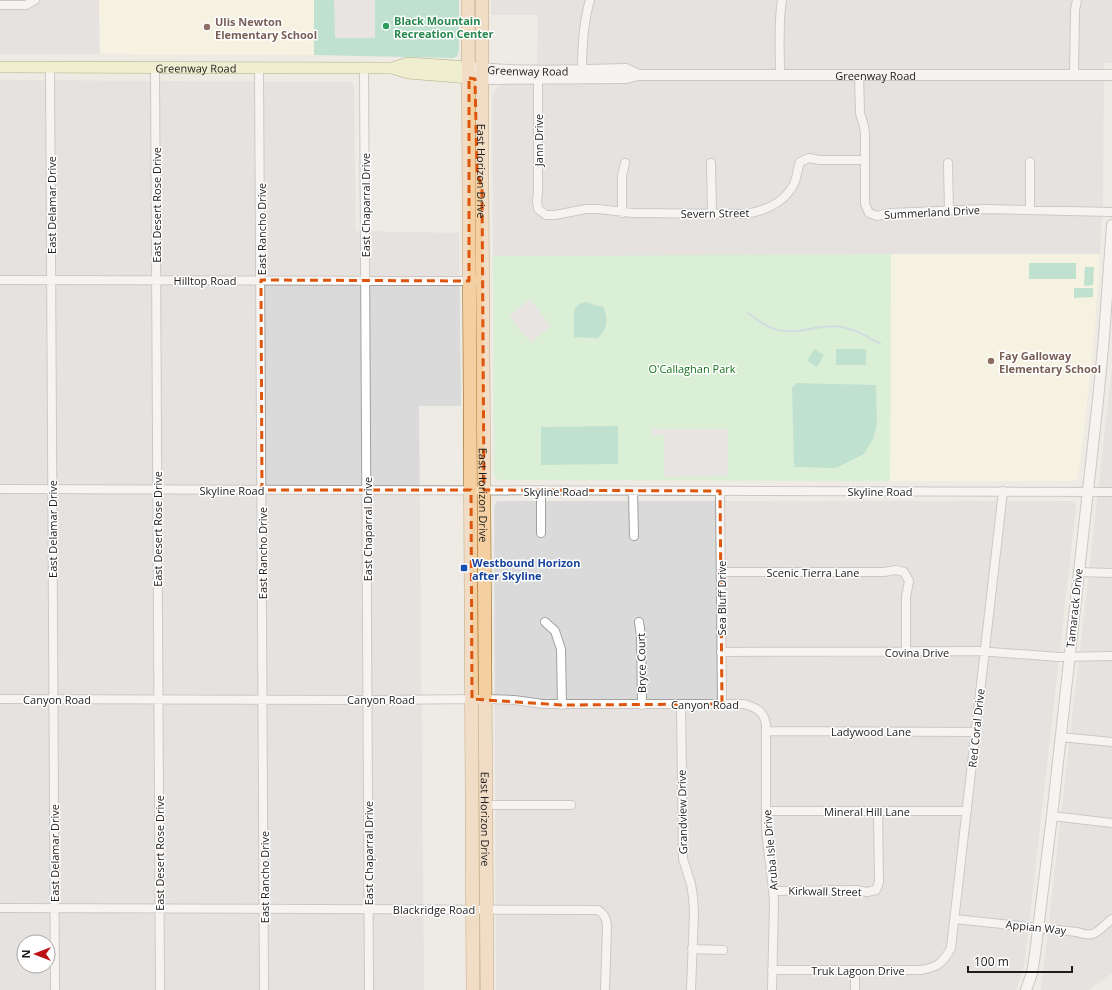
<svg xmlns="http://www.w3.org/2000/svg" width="1112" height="990" font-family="'Open Sans',sans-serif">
<rect width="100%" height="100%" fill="#eeeae4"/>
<path fill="#dbdada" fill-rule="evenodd" d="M 0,0 L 99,0 L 100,54 L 0,54 Z
M 491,0 L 1112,0 L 1112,63 L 1104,63 L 1103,196 L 1100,254 L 493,256 L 492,95 L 498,87 L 537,63 L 538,15 L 491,15 Z
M 0,80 L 352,82 L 354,86 L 356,231 L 459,233 L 461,406 L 419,406 L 424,990 L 0,990 ZM 24,942 L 48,942 L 48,966 L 24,966 Z
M 1112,369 L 1112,973 L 1088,990 L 1041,990 Z
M 499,501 L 1071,501 L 1075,503 L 1076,508 L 1025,960 L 1022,973 L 1016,990 L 496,990 L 494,507 L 496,502 Z"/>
<path fill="#fcfcde" d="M 99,0 L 314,0 L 314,55 L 100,54 Z
M 891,254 L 1100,254 L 1095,328 L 1088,394 L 1078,479 L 1072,481 L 890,481 Z"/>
<path fill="#c4f5c7" d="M 891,254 L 890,481 L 499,480 L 494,476 L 493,256 Z"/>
<path fill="#88d7b6" d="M 314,0 L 459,0 L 459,51 L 457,56 L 453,58 L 314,55 Z
M 1029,263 L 1076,263 L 1076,279 L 1029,279 Z
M 1085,267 L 1094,267 L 1093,285 L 1084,286 Z
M 1074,288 L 1093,288 L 1093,297 L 1074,298 Z
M 584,302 C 591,302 596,308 603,306 C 608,318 608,329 598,338 L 574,337 L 574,310 L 579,304 Z
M 814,349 L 824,355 L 817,367 L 807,361 Z
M 836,349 L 866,349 L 866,365 L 836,365 Z
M 796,383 L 876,385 L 877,421 L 876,428 L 873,439 L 864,454 L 838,467 L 833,468 L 794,467 L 792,388 Z
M 618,426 L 618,464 L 541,465 L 541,427 Z"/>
<path fill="#ddd" d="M 334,0 L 375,0 L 375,38 L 335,38 Z
M 530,299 L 551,326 L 531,343 L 509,316 Z
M 651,429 L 728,429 L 728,476 L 664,477 L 664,435 L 651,435 Z"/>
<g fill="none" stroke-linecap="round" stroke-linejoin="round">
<path stroke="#a8ced8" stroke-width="2" d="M 748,313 C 769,330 782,335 810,329 C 820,327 831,325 841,327 C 848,328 857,331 864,335 C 870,338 874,342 880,343"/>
<defs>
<path id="minor" d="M 0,5 L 26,5 L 35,0
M 50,67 L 55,990
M 155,68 L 160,990
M 259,68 L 264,990
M 364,68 L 369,990
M 582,70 C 582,46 583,23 590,0
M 538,73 L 538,192 L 537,201 L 538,209 L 546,215 L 555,215 L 586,209 L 598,209 L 633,213 L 745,214 C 765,211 782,204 793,186 C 797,179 797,170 800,162 L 809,158 L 820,160 L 865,160
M 780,75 C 780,50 778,24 782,0
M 859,75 L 860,113 L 864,126 L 865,134 L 865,204 L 869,213 L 877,216 L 890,213 L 986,209 L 1112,212
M 1074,75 L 1075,10 L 1077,0
M 711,163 L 712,213
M 948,163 L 949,211
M 1030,210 L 1030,162
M 622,213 L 622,176 L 625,163
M 0,280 L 483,281
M 0,489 L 1112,492
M 633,491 L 634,536
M 720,491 L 722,704
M 541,533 L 541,490
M 721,572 L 884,572 L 896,570 L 904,572 L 909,581 L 906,597 L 906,652
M 1078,572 L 1112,573
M 545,622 L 555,631 L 561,649 L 562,705
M 639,622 L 641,636 L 642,705
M 721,652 L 977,651 L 1059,657 L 1112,656
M 0,699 L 367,700 L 486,699 L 514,700 L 543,704 L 744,704 C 757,708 764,711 766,725 L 766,829 C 768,854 773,879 774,904 L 772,990
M 681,704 L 683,859 L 691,884 L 693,897 L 694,912 L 691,990
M 766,731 L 976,732
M 1060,737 L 1112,742
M 487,805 L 571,805
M 766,811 L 967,811
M 1052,816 L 1112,823
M 774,891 L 856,890 L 867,892 L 876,890 L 879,882 L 878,811
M 0,908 L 598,910 C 604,914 606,917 607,925 L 605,990
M 955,919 L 1077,932 C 1096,939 1098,930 1112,919
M 692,949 L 723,950
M 772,970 L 920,970 C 937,968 943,963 951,948 L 1003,491
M 855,970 L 855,990"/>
<g id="tertiary">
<path id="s1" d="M 469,67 C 521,73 574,70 626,69 L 638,75"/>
<path id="s2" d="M 482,79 L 626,78 L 638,75 L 1112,75"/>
<path d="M 1026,990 L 1032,973 L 1035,954 L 1052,816 L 1098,400 L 1104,337 L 1112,225"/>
</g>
<g id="secondary">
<path id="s3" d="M 0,67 L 392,68 L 408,63 L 469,67"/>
<path d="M 392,68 L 408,73 L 458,77 L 476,79"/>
</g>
<g id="primary">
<path d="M 468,0 L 473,990"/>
<path id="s4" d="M 482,0 L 482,188 L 487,990"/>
</g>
</defs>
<use href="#minor" stroke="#a1a1a1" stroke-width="10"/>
<use href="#tertiary" stroke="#a1a1a1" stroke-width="12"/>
<use href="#secondary" stroke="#636b0d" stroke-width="12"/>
<use href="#primary" stroke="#8b5e0c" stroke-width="14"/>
<use href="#minor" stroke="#fff" stroke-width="8"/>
<use href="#tertiary" stroke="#fff" stroke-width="10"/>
<use href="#secondary" stroke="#f2f4bb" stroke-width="11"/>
<use href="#primary" stroke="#f4cfa2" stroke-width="13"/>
</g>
<path d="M0 0H1112V990H0ZM 469,78 L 475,79 L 477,171 L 482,188 L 484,490 L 720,491 L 722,704 L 562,705 L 472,699 L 471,490 L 262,490 L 261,280 L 469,281 Z" fill="#eeeae4" fill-opacity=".55" fill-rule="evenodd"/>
<path fill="none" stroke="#de560d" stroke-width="3" stroke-dasharray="8 5" stroke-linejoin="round" d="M 469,78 L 475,79 L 477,171 L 482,188 L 484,490 L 720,491 L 722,704 L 562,705 L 472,699 L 471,490 L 262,490 L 261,280 L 469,281 Z"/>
<circle fill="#2e9e5b" stroke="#fff" stroke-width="1.5" cx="386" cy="26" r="4"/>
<g fill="#8d6e63" stroke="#fff" stroke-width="1.5">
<circle cx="207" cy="27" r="4"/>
<circle cx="991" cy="361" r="4"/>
</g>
<rect fill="#1a4fb4" stroke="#fff" stroke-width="1.5" x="460" y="564" width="8" height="8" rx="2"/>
<g text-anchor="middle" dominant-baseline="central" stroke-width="3" stroke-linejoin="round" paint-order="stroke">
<g font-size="11" font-weight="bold" fill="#27864d" stroke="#fff" text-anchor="start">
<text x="394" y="20">Black Mountain<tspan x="394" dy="13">Recreation Center</tspan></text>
</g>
<g font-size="11" font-weight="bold" fill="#785e54" stroke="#fff" text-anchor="start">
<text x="215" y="21">Ulis Newton<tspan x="215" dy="13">Elementary School</tspan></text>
<text x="999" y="355">Fay Galloway<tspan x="999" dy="13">Elementary School</tspan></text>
</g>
<g font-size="11" fill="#1d1d1d" stroke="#fff">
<text stroke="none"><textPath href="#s3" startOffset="196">Greenway Road</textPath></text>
<text stroke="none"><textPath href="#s1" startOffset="59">Greenway Road</textPath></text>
<text stroke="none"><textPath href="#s2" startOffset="394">Greenway Road</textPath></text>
<text transform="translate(538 140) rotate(-90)">Jann Drive</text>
<text stroke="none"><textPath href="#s4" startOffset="171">East Horizon Drive</textPath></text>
<text transform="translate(51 205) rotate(-90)">East Delamar Drive</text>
<text transform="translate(156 205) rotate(-90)">East Desert Rose Drive</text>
<text transform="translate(365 205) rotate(-90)">East Chaparral Drive</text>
<text transform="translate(932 212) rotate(-3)">Summerland Drive</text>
<text transform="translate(715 213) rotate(-1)">Severn Street</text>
<text transform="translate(261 229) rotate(-90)">East Rancho Drive</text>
<text x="205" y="280">Hilltop Road</text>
<text x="232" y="490">Skyline Road</text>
<text x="556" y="491">Skyline Road</text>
<text x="880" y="491">Skyline Road</text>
<text stroke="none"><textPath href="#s4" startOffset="495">East Horizon Drive</textPath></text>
<text transform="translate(52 529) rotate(-90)">East Delamar Drive</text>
<text transform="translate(157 529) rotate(-90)">East Desert Rose Drive</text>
<text transform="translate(367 529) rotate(-90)">East Chaparral Drive</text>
<text transform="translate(262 553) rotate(-90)">East Rancho Drive</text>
<text x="813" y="572">Scenic Tierra Lane</text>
<text transform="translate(721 598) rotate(-90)">Sea Bluff Drive</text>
<text transform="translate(1074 608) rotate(-84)">Tamarack Drive</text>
<text x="917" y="652">Covina Drive</text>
<text transform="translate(641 663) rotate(-91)">Bryce Court</text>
<text x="57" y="699">Canyon Road</text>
<text x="381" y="699">Canyon Road</text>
<text x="705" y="704">Canyon Road</text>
<text transform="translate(976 728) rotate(-84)">Red Coral Drive</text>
<text x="871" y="731">Ladywood Lane</text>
<text x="867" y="811">Mineral Hill Lane</text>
<text transform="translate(682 812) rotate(-91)">Grandview Drive</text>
<text stroke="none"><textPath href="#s4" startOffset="819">East Horizon Drive</textPath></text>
<text transform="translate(770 850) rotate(-95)">Aruba Isle Drive</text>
<text transform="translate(54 853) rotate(-90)">East Delamar Drive</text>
<text transform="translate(159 853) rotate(-90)">East Desert Rose Drive</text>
<text transform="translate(368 853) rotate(-90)">East Chaparral Drive</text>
<text transform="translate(264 877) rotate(-90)">East Rancho Drive</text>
<text transform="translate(825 891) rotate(1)">Kirkwall Street</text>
<text x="434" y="909">Blackridge Road</text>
<text transform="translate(1036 927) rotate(6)">Appian Way</text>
<text x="858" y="970">Truk Lagoon Drive</text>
</g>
<g font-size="11" fill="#14731a" stroke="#fff">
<text x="692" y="368">O'Callaghan Park</text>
</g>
<g font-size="11" font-weight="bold" fill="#164399" stroke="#fff" text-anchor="start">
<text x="472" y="562">Westbound Horizon<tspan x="472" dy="13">after Skyline</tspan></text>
</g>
</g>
<g transform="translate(36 954) rotate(270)"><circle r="19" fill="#ffffff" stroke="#a5a5a5"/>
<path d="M0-3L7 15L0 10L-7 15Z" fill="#bb1014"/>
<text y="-6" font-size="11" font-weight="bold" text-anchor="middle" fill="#1d1d1d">N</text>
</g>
<path d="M968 966v6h104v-6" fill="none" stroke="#1d1d1d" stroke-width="2"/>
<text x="974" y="966" font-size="12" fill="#1d1d1d" stroke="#ffffff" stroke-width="3" paint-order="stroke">100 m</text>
</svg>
